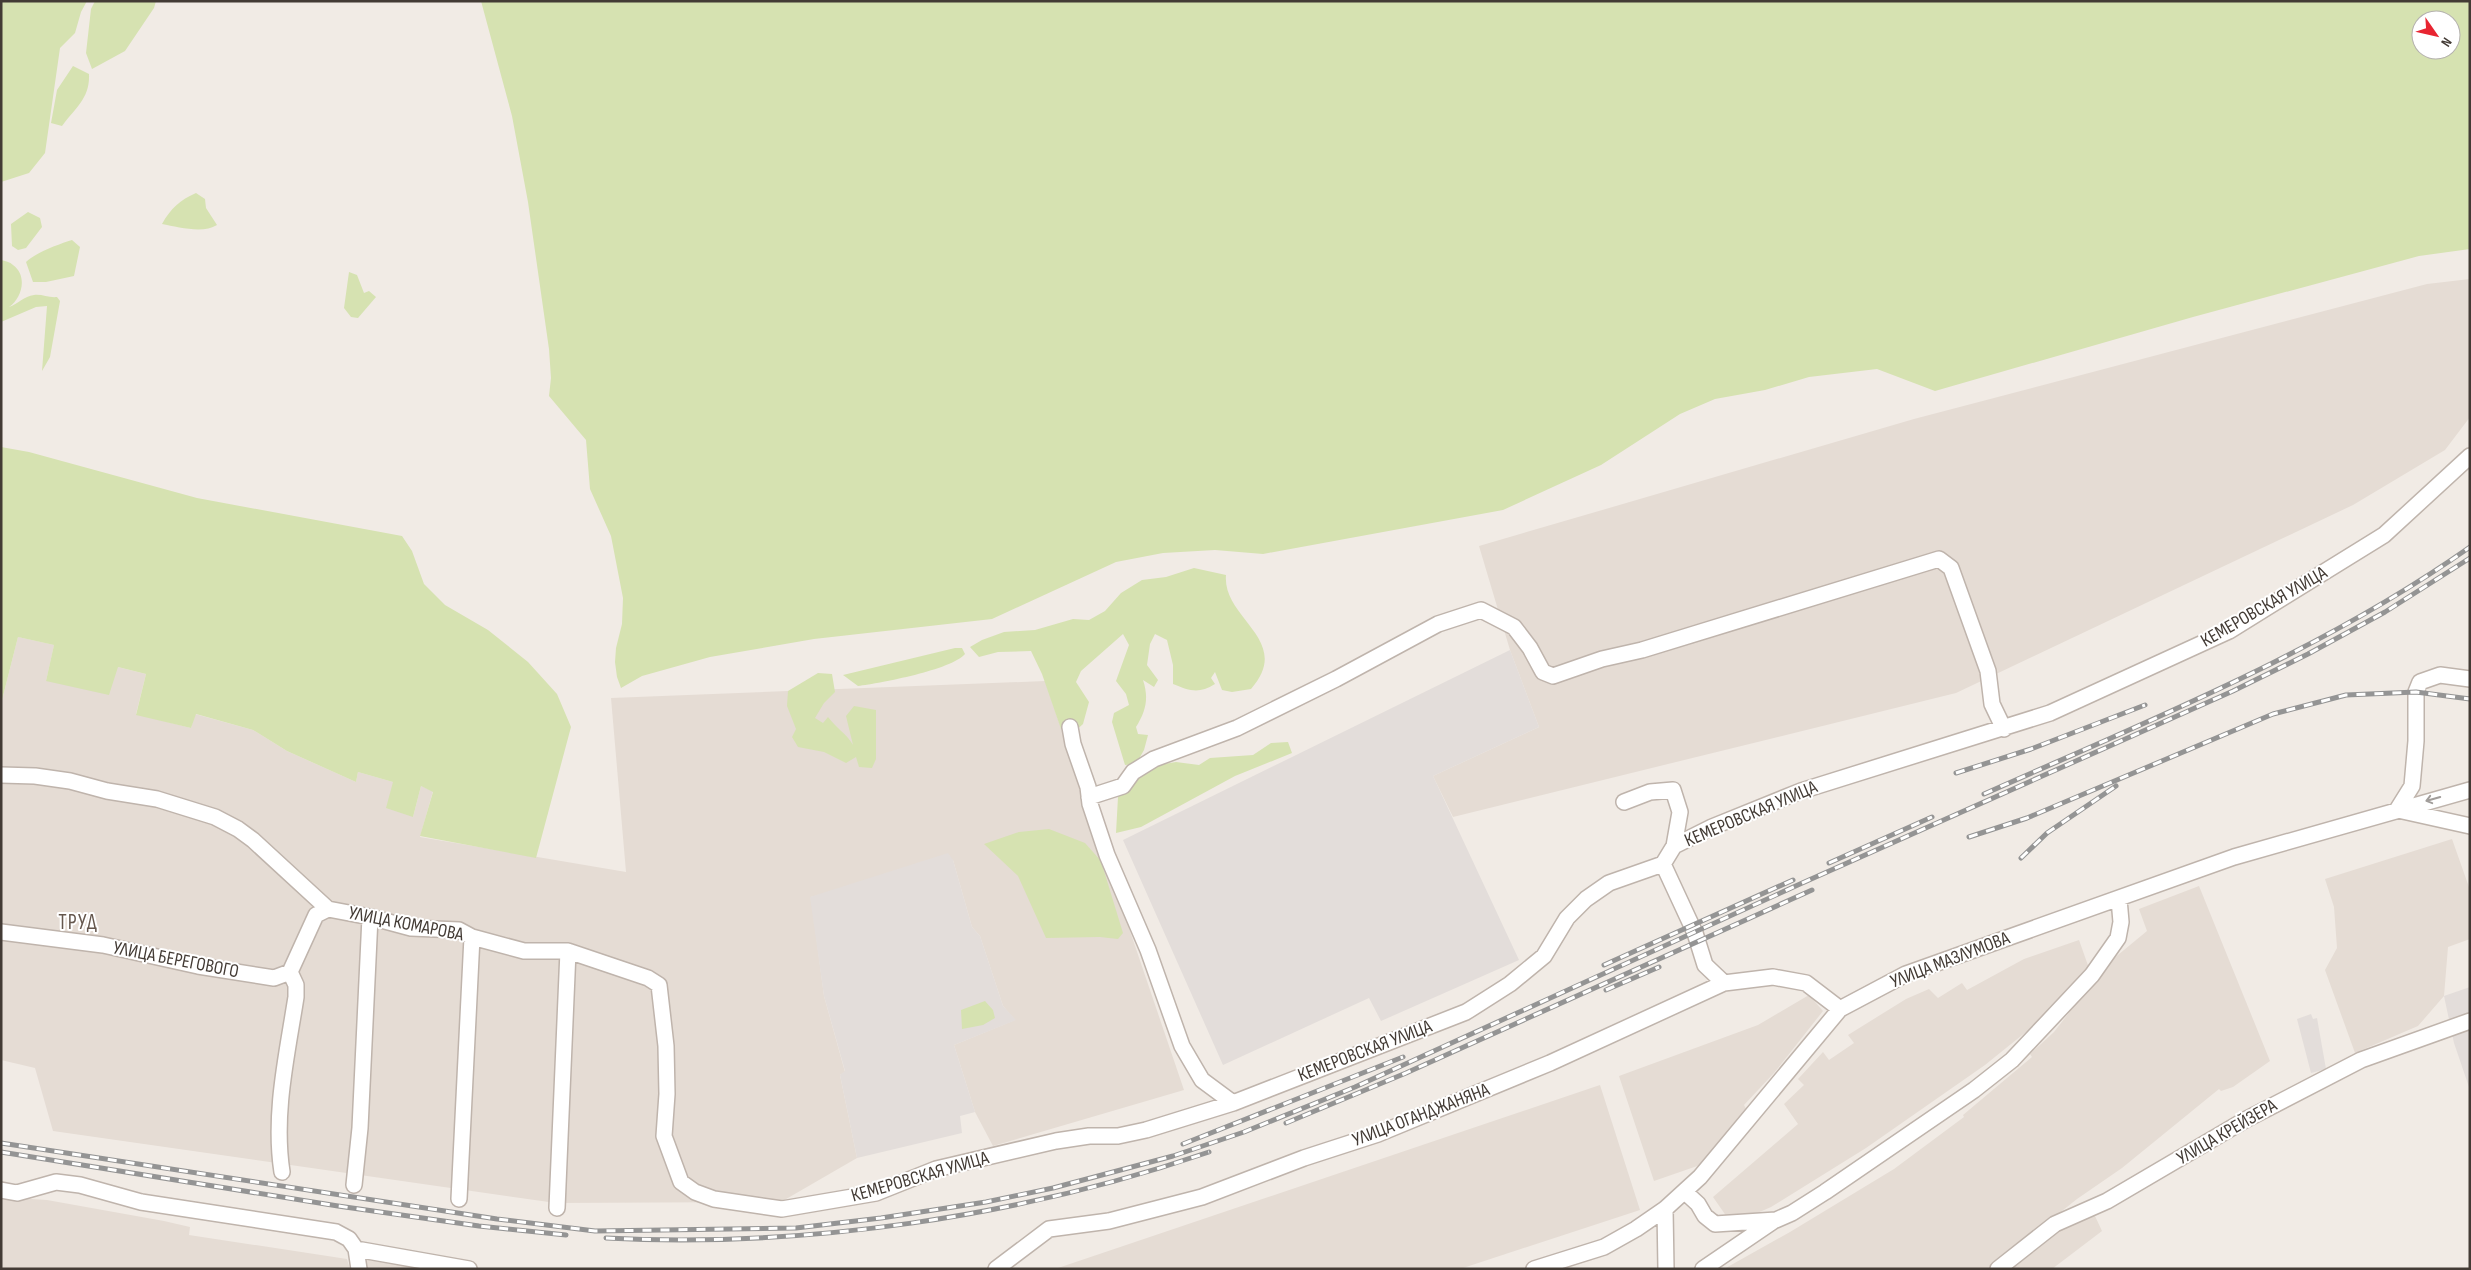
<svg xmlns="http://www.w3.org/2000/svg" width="2471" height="1270" font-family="'Sofia Sans Condensed',sans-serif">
<rect width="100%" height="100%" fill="#f1ebe5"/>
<path fill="#e5dcd4" d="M 2470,279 L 2470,417 L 2445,450 L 2353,505 L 1956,693 L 1453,817 L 1433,776 L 1539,727 L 1510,650 L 1479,546 L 1914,419 L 2427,284 Z
M 18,637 L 54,645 L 46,681 L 118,667 L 146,674 L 136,714 L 191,728 L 195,714 L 253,730 L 287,751 L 356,782 L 358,772 L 393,782 L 413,817 L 421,786 L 433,791 L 420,837 L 626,872 L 611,698 L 1045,681 L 1184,1090 L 993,1146 L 975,1112 L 954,1045 L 1015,1020 L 1003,1006 L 980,936 L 972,927 L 953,860 L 811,897 L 824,996 L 845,1072 L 840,1075 L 857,1158 L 781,1202 L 556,1203 L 53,1131 L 35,1068 L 1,1060 L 1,704 Z
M 2452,839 L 2470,890 L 2470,939 L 2448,947 L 2444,996 L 2418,1026 L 2355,1053 L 2325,970 L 2337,948 L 2334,907 L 2325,879 Z
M 2199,886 L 2270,1061 L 2233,1087 L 2221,1091 L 2219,1089 L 2122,1168 L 2077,1199 L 1989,1269 L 1724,1269 L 1790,1232 L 1894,1169 L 1964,1117 L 1963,1115 L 2032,1057 L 2030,1054 L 2054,1032 L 2107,964 L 2147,931 L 2139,909 Z
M 2079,940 L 2090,971 L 2073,994 L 1985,1065 L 1866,1148 L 1771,1207 L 1746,1218 L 1729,1220 L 1713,1197 L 1798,1124 L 1784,1104 L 1804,1085 L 1798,1079 L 1823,1052 L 1829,1060 L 1854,1043 L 1848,1035 L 1906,999 L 1929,989 L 1938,998 L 1962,983 L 1967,990 L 2024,959 Z
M 1809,995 L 1823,1011 L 1774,1073 L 1744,1105 L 1746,1109 L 1703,1164 L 1654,1181 L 1619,1076 L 1758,1025 Z
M 1600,1085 L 1640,1210 L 1460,1269 L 1055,1269 Z
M 1,1197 L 47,1200 L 164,1221 L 190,1227 L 189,1235 L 347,1259 L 350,1269 L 1,1269 Z
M 2086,1216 L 2095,1216 L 2102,1231 L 2052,1269 L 2007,1269 L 2060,1228 Z
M 363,1259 L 423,1269 L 365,1269 Z"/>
<path fill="#e3ddda" d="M 1510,650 L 1539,727 L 1433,776 L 1519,960 L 1381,1021 L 1369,998 L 1223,1065 L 1123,840 Z
M 948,853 L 953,860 L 972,927 L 980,936 L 1003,1006 L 1016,1020 L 954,1045 L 975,1112 L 960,1116 L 962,1133 L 857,1158 L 840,1075 L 845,1071 L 824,996 L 810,897 Z
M 2470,987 L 2470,1090 L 2454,1043 L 2444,996 Z
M 2311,1014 L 2313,1019 L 2317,1018 L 2326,1069 L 2311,1073 L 2297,1019 Z"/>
<path fill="#d6e2b1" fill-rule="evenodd" d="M 1,1 L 87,1 L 81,12 L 75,33 L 60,48 L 45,153 L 29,173 L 1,182 Z
M 95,1 L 156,1 L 154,8 L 125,51 L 92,69 L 86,53 L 91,9 Z
M 481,1 L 2470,1 L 2470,249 L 2419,256 L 2193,317 L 1935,391 L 1877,369 L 1809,377 L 1765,390 L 1715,399 L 1680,414 L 1601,465 L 1503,510 L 1263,554 L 1215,550 L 1163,553 L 1116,562 L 992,619 L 814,639 L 710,657 L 642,676 L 621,688 L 617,677 L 615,662 L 616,648 L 622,624 L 623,598 L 611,536 L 590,489 L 586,440 L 549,396 L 551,378 L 549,349 L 528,202 L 512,116 ZM 2421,20 L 2451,20 L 2451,50 L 2421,50 Z
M 73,66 L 89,74 C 90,98 76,107 62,126 L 51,123 L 57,90 Z
M 196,193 L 205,199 L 206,208 L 217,225 C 203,234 178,227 162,224 C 171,208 180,200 196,193 Z
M 28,212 L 40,218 L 42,227 L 26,248 L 18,250 L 12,246 L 11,224 Z
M 72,240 L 80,247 L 74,276 L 46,282 L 33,282 L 26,262 C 35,253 59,244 72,240 Z
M 1,260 C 5,261 10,262 13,265 C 28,276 22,298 9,307 C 18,304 24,296 34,295 C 42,294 49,298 57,297 L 60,301 L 50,357 L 42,371 L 47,306 L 36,307 L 1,322 Z
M 349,272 L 357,275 L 364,293 L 369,291 L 376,297 L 358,318 L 351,317 L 344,308 Z
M 1,447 L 29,452 L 197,498 L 402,536 L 412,551 L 424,584 L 445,605 L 488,630 L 528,662 L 557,694 L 571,727 L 536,858 L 420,836 L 433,792 L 421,786 L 413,817 L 386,808 L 393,782 L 358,772 L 356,782 L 287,751 L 253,730 L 196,714 L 191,728 L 136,715 L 146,674 L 118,667 L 109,695 L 46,681 L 54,645 L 18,637 L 1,704 Z
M 1194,568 L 1226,575 C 1222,619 1294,640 1251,689 L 1232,692 L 1222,690 L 1215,672 L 1211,678 L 1215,684 C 1199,694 1190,691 1173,684 L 1173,665 L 1167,640 L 1155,634 L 1150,644 L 1147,665 L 1158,680 L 1154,687 L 1143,680 C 1149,698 1146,711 1136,727 L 1138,734 L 1148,735 L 1144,750 L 1136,764 L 1125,765 L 1112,722 L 1114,713 L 1129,705 L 1126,694 L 1116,681 L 1129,645 L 1123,634 L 1081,671 L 1076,682 L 1089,702 L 1083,724 L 1071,735 L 1061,729 L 1042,674 L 1031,651 L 998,652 L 979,657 L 970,647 L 982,640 L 1004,632 L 1035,630 L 1073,619 L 1089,620 L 1105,611 L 1121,593 L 1142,580 L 1166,577 Z
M 955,648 L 962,648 L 965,654 C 951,670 881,683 858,686 L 843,675 Z
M 818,673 L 832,674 L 835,692 L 824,703 L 815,718 L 823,723 L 828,717 C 836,728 846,733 853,745 L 846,716 L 854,706 L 876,710 L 876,759 L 872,768 L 859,767 L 856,757 L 846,763 L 824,752 L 798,747 L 792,737 L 796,729 L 787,706 L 788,691 Z
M 1288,742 L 1292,753 L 1235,776 L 1141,827 L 1116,833 L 1118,797 L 1126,786 L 1146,767 L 1176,762 L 1199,765 L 1210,758 L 1253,755 L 1271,743 Z
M 1049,829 L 1085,843 L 1101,861 L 1123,933 L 1118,939 L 1100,937 L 1046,938 L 1018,876 L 984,844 L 1019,832 Z
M 985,1001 L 993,1010 L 995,1018 L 983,1025 L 962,1029 L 961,1010 Z"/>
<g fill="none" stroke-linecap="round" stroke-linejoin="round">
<defs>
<path id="minor" d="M 1070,727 L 1073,744 L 1088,787 L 1090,804 L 1107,855 L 1148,950 L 1182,1046 L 1202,1080 L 1233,1103
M 1,775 L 35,776 L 70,781 L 107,791 L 157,799 L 215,817 L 238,829 L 253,840 L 328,909 L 370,917 L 411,928 L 459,930 L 472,937 L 524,951 L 568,951 L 648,978 L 659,985 L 666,1046 L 667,1094 L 664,1136 L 681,1182 L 695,1192 L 714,1199 L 782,1209 L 876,1193 L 936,1169 L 1056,1141 L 1089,1136 L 1118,1136 L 1146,1130 L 1233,1103 L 1466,1012 L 1510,984 L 1544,956 L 1567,918 L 1586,899 L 1609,883 L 1663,864 L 1674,846 L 1712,827 L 1801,791 L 2050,713 L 2229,631 L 2384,535 L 2470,456
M 1089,797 L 1123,786 L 1133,772 L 1154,759 L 1237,728 L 1336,679 L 1438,624 L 1481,610 L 1514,627 L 1530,648 L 1543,672 L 1553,676 L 1602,659 L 1642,650 L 1939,559 L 1951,568 L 1988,671 L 1992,704 L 2004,729
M 1624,802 L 1650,792 L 1673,790 L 1680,812 L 1674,846
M 2397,810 L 2412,786 L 2416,741 L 2416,692 L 2420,682 L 2440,675 L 2470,679
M 2398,810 L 2470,826
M 1663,864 L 1695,933 L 1705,965 L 1724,983
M 1,932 L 103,945 L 198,966 L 274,978 L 290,972
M 282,1172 C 273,1114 287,1055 296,997 L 296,985 L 290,972 L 316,915 L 328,909
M 354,1185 L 360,1128 L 370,917
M 1,1190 L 17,1193 L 56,1182 L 80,1185 L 141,1202 L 336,1232 L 349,1239 L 356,1249 L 469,1269
M 1685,1192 L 1698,1204 L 1705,1216 L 1715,1224 L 1776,1220 L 1792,1213 L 1825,1192 L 1974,1090 L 2012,1060 L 2092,975 L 2118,938 L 2121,922 L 2119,899
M 459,1199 L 472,937
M 557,1208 L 568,951
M 1665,1209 L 1666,1269
M 356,1249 L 359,1269
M 996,1269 L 1049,1229 L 1109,1221 L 1202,1197 L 1304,1158 L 1378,1134 L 1550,1063 L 1724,983 L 1773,977 L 1806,983 L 1840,1009
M 1534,1269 L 1604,1247 L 1636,1229 L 1665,1209 L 1700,1177 L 1840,1009 L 1906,974 L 2234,857 L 2470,790
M 1703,1269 L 1775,1220
M 1998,1269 L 2055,1224 L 2107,1201 L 2245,1120 L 2361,1060 L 2470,1021"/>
</defs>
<use href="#minor" stroke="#bfb4ac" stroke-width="18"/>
<use href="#minor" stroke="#fff" stroke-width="15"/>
<defs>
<path id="rail" d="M 1956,773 L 2031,749 L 2145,705
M 1984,794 C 2150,720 2321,652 2470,547
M 1969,837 L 2027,818 L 2273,714 L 2346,695 L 2416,692 L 2470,699
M 2021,858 L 2047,833 L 2116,786
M 1829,863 L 1932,817
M 1604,965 L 1793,880
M 1606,990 L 1659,967
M 1286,1123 L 1406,1073 L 1812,890
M 1,1143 L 497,1219 L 595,1231 L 796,1228 L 881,1218 L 986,1202 L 1053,1188 L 1173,1156 L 1244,1132 L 1355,1087 L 1800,884 L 2233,691 L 2308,654 L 2385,612 L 2470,558
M 1183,1144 L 1403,1057
M 1,1152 L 338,1206 L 479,1226 L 566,1235
M 606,1238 C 805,1248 1020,1217 1209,1152"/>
</defs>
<use href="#rail" stroke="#949494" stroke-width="5"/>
<use href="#rail" stroke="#fff" stroke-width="3" stroke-dasharray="9" stroke-linecap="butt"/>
</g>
<defs><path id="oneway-shaft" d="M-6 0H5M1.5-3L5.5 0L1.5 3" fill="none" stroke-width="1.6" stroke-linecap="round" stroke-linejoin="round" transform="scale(1.25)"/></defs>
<use stroke="#a19d9a" href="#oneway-shaft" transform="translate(2433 799) rotate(164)"/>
<g text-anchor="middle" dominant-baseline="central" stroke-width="4" stroke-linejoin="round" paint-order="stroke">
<g font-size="19" fill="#433b35" stroke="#fff">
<text transform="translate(2264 607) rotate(-30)">КЕМЕРОВСКАЯ УЛИЦА</text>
<text transform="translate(1751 814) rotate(-23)">КЕМЕРОВСКАЯ УЛИЦА</text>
<text transform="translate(406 924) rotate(11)">УЛИЦА КОМАРОВА</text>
<text transform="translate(176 960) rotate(11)">УЛИЦА БЕРЕГОВОГО</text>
<text transform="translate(1950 960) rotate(-21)">УЛИЦА МАЗЛУМОВА</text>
<text transform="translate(1365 1051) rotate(-21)">КЕМЕРОВСКАЯ УЛИЦА</text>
<text transform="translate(1421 1115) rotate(-21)">УЛИЦА ОГАНДЖАНЯНА</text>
<text transform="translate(2227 1132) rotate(-30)">УЛИЦА КРЕЙЗЕРА</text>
<text transform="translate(920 1177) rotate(-16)">КЕМЕРОВСКАЯ УЛИЦА</text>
</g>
<g font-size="21" letter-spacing="1" fill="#65574d" stroke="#fff">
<text x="78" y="922">ТРУД</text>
</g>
</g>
<rect width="2471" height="1270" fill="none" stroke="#433b35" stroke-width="5"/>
<g transform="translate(2436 35) rotate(124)"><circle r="24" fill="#ffffff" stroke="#b4b1ae"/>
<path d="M0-4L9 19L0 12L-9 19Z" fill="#e82531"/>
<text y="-8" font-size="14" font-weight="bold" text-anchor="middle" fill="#433b35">N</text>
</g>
</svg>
